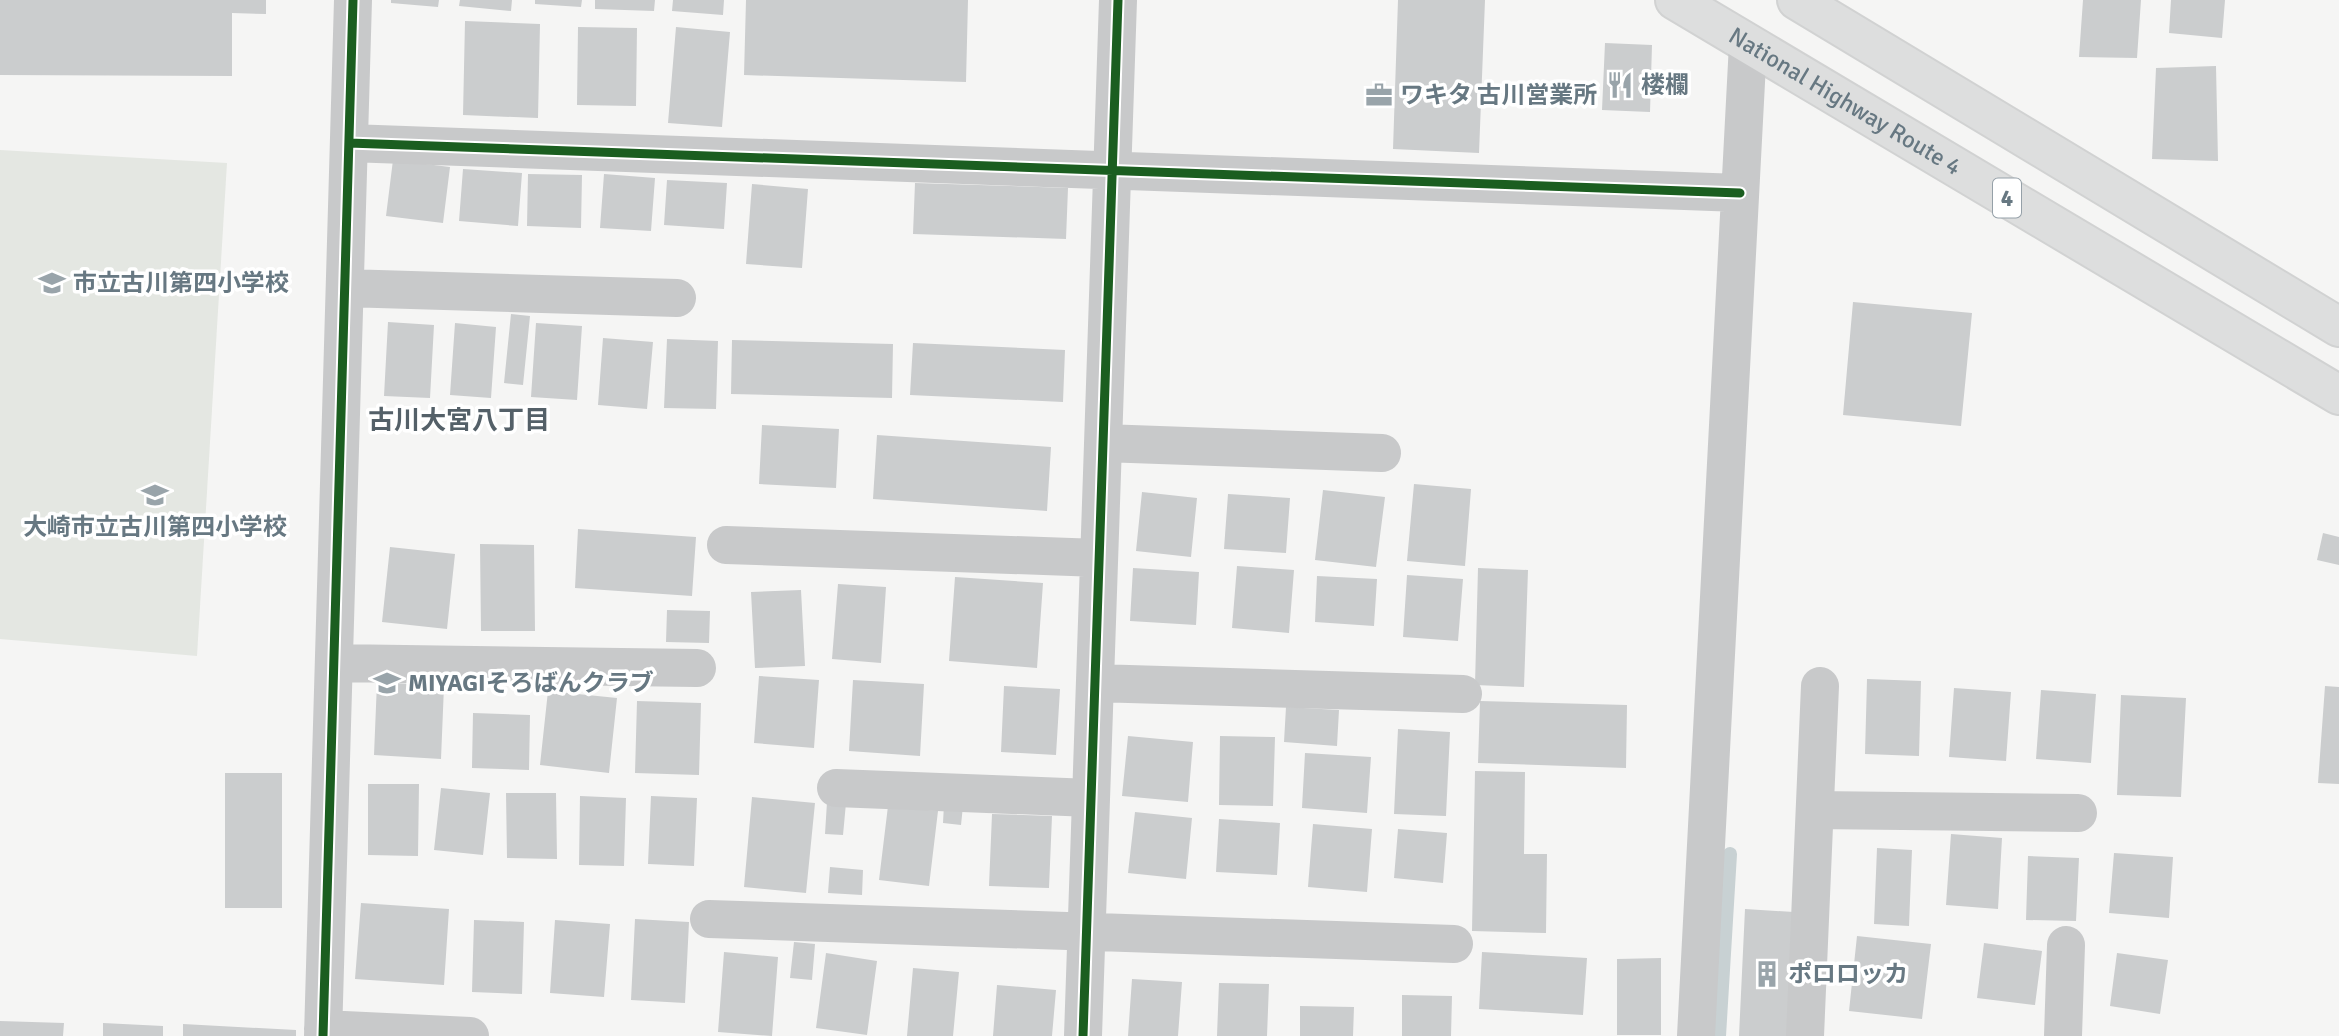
<svg xmlns="http://www.w3.org/2000/svg" width="2339" height="1036" font-family="Signika,'Noto Sans JP',sans-serif">
<rect width="100%" height="100%" fill="#f5f5f4"/>
<path fill="#e4e7e2" d="M 0,150 L 227,163 L 197,656 L 0,639 Z"/>
<g fill="none" stroke-linecap="round" stroke-linejoin="round">
<path stroke="#c8d1d3" stroke-width="14" d="M 1719,1036 L 1730,854"/>
</g>
<path fill="#cbcdce" d="M 0,0 L 266,0 L 266,14 L 232,13 L 232,76 L 0,75 Z
M 391,0 L 439,0 L 438,7 L 391,3 Z
M 460,0 L 512,0 L 511,11 L 459,6 Z
M 535,0 L 582,0 L 581,7 L 535,4 Z
M 595,0 L 655,0 L 654,11 L 595,9 Z
M 673,0 L 724,0 L 723,15 L 672,11 Z
M 746,0 L 968,0 L 966,82 L 744,75 Z
M 1398,0 L 1485,0 L 1479,153 L 1393,149 Z
M 2083,0 L 2141,0 L 2137,58 L 2079,57 Z
M 2171,0 L 2225,0 L 2222,38 L 2169,33 Z
M 465,21 L 540,24 L 538,118 L 463,115 Z
M 578,27 L 637,28 L 636,106 L 577,105 Z
M 676,27 L 730,32 L 722,127 L 668,123 Z
M 1605,43 L 1652,45 L 1650,112 L 1602,110 Z
M 2216,66 L 2218,161 L 2152,159 L 2156,68 Z
M 393,160 L 450,167 L 443,223 L 386,216 Z
M 463,169 L 522,173 L 518,226 L 459,221 Z
M 528,174 L 582,175 L 581,228 L 527,226 Z
M 604,174 L 655,178 L 651,231 L 600,228 Z
M 667,180 L 727,183 L 724,229 L 664,225 Z
M 915,183 L 1068,188 L 1066,239 L 913,234 Z
M 752,184 L 808,189 L 802,268 L 746,264 Z
M 1853,302 L 1972,313 L 1961,426 L 1843,415 Z
M 511,314 L 530,316 L 523,385 L 504,383 Z
M 388,322 L 434,325 L 430,398 L 384,396 Z
M 455,323 L 496,327 L 491,398 L 450,395 Z
M 536,323 L 582,326 L 577,400 L 531,397 Z
M 603,338 L 653,342 L 647,409 L 598,405 Z
M 667,339 L 718,341 L 716,409 L 664,408 Z
M 732,340 L 893,344 L 892,398 L 731,394 Z
M 913,343 L 1065,350 L 1063,402 L 910,395 Z
M 762,425 L 839,429 L 836,488 L 759,484 Z
M 877,435 L 1051,447 L 1047,511 L 873,499 Z
M 1414,484 L 1471,489 L 1465,566 L 1407,561 Z
M 1323,490 L 1385,497 L 1376,567 L 1315,560 Z
M 1142,492 L 1197,498 L 1191,557 L 1136,551 Z
M 1228,494 L 1290,498 L 1286,553 L 1224,549 Z
M 578,529 L 696,537 L 692,596 L 575,588 Z
M 2323,533 L 2339,537 L 2339,565 L 2317,560 Z
M 480,544 L 534,545 L 535,631 L 481,631 Z
M 390,547 L 455,554 L 447,629 L 382,622 Z
M 1237,566 L 1294,570 L 1289,633 L 1232,628 Z
M 1133,568 L 1199,572 L 1196,625 L 1130,621 Z
M 1478,568 L 1528,570 L 1524,687 L 1475,685 Z
M 1407,575 L 1463,579 L 1458,641 L 1403,637 Z
M 1317,576 L 1377,579 L 1374,626 L 1315,622 Z
M 955,577 L 1043,583 L 1037,668 L 949,661 Z
M 838,584 L 886,587 L 881,663 L 832,659 Z
M 801,590 L 805,666 L 755,668 L 751,592 Z
M 667,610 L 710,611 L 709,643 L 666,642 Z
M 759,676 L 819,680 L 814,748 L 754,743 Z
M 1867,679 L 1921,681 L 1919,756 L 1865,754 Z
M 853,680 L 924,684 L 920,756 L 849,751 Z
M 377,682 L 444,686 L 441,759 L 374,755 Z
M 1004,686 L 1060,689 L 1056,755 L 1001,752 Z
M 2325,686 L 2339,687 L 2339,784 L 2318,783 Z
M 1954,688 L 2011,692 L 2006,761 L 1949,757 Z
M 2041,690 L 2096,694 L 2091,763 L 2036,759 Z
M 548,691 L 617,698 L 609,773 L 540,765 Z
M 2121,695 L 2186,698 L 2181,797 L 2117,795 Z
M 637,701 L 701,703 L 699,775 L 635,773 Z
M 1480,701 L 1627,705 L 1626,768 L 1478,763 Z
M 1286,707 L 1339,710 L 1337,746 L 1284,742 Z
M 473,713 L 530,715 L 529,770 L 472,768 Z
M 1398,729 L 1450,732 L 1446,816 L 1394,814 Z
M 1128,736 L 1193,742 L 1188,802 L 1122,796 Z
M 1220,736 L 1275,737 L 1273,806 L 1219,805 Z
M 1305,753 L 1371,757 L 1367,813 L 1302,808 Z
M 1475,771 L 1525,772 L 1524,854 L 1547,854 L 1546,933 L 1472,931 Z
M 225,773 L 282,773 L 282,908 L 225,908 Z
M 368,784 L 419,784 L 418,856 L 368,855 Z
M 441,788 L 490,793 L 483,855 L 434,850 Z
M 506,793 L 556,793 L 557,859 L 507,858 Z
M 580,796 L 626,798 L 624,866 L 579,865 Z
M 651,796 L 697,798 L 694,866 L 648,864 Z
M 752,797 L 815,803 L 806,893 L 744,887 Z
M 827,802 L 846,803 L 843,835 L 825,834 Z
M 944,804 L 963,806 L 961,825 L 943,823 Z
M 888,806 L 938,811 L 929,886 L 879,880 Z
M 1135,812 L 1192,818 L 1186,879 L 1128,873 Z
M 992,814 L 1052,816 L 1049,888 L 989,886 Z
M 1219,819 L 1280,823 L 1277,875 L 1216,872 Z
M 1313,824 L 1372,829 L 1367,892 L 1308,887 Z
M 1398,829 L 1447,833 L 1443,883 L 1394,878 Z
M 1951,834 L 2002,838 L 1998,909 L 1946,905 Z
M 1877,848 L 1912,850 L 1909,926 L 1874,924 Z
M 2114,853 L 2173,857 L 2169,918 L 2109,913 Z
M 2028,856 L 2079,858 L 2076,921 L 2026,920 Z
M 830,867 L 863,870 L 862,895 L 828,893 Z
M 361,903 L 449,909 L 444,985 L 355,979 Z
M 1745,909 L 1794,912 L 1789,1036 L 1739,1036 Z
M 635,919 L 689,922 L 685,1003 L 631,1000 Z
M 474,920 L 524,922 L 522,994 L 472,992 Z
M 555,920 L 610,924 L 604,997 L 550,993 Z
M 1857,936 L 1931,944 L 1922,1019 L 1849,1011 Z
M 794,942 L 815,944 L 812,980 L 790,978 Z
M 1984,943 L 2042,951 L 2035,1005 L 1977,998 Z
M 724,952 L 778,957 L 772,1036 L 718,1032 Z
M 1482,952 L 1587,958 L 1583,1015 L 1479,1009 Z
M 826,953 L 877,961 L 867,1035 L 816,1028 Z
M 2117,953 L 2168,960 L 2160,1014 L 2110,1006 Z
M 1661,958 L 1661,1035 L 1617,1035 L 1617,959 Z
M 913,968 L 959,972 L 953,1036 L 907,1036 Z
M 1132,979 L 1182,982 L 1178,1036 L 1128,1036 Z
M 1219,983 L 1269,984 L 1267,1036 L 1217,1036 Z
M 997,985 L 1056,990 L 1052,1036 L 993,1036 Z
M 1402,995 L 1452,996 L 1451,1036 L 1402,1036 Z
M 1300,1006 L 1354,1007 L 1353,1036 L 1300,1036 Z
M 0,1021 L 64,1023 L 63,1036 L 0,1036 Z
M 103,1023 L 163,1026 L 163,1036 L 103,1036 Z
M 183,1024 L 296,1030 L 296,1036 L 183,1036 Z"/>
<g fill="none" stroke-linecap="round" stroke-linejoin="round">
<defs>
<g id="highway">
<path id="s1" d="M 1675,0 L 2339,395"/>
<path d="M 1797,0 L 2339,327"/>
</g>
</defs>
<use href="#highway" stroke="#d1d2d2" stroke-width="42"/>
<path stroke="#c8c9ca" stroke-width="38" d="M 349,143 L 1740,193
M 345,288 L 677,298
M 1103,443 L 1382,453
M 726,545 L 1099,558
M 334,663 L 697,668
M 1095,683 L 1463,694
M 836,788 L 1091,798
M 1815,810 L 2078,813
M 709,919 L 1454,944
M 323,1029 L 470,1036
M 323,1036 L 353,0
M 1083,1036 L 1118,0
M 1696,1036 L 1748,44
M 1805,1036 L 1820,686
M 2063,1036 L 2066,945"/>
<use href="#highway" stroke="#dddede" stroke-width="38"/>
<defs>
<path id="cycleway" d="M 349,143 L 1740,193
M 323,1036 L 353,0
M 1083,1036 L 1118,0"/>
</defs>
<use href="#cycleway" stroke="#fff" stroke-width="13"/>
<use href="#cycleway" stroke="#1b5e20" stroke-width="9"/>
</g>
<defs>
<symbol id="restaurant-bare" viewBox="-9 -9 18 18"><path d="M-5-6h1v4h1v-4h1v4h1v-4h1v5L-1.5 .5V6h-2V.5L-5-1ZM5-6V6H3V1.5H1.5Q1.5-4 5-6Z" fill="#99a4aa" stroke="#fff" stroke-width="2.5" paint-order="stroke"/></symbol>
<symbol id="office-bare" viewBox="-9 -9 18 18"><path d="M-6-3h4V-5.5h4V-3h4V5H-6ZM-1-4.5V-3h2v-1.5ZM-6 0V1H6V0Z" fill="#99a4aa" stroke="#fff" stroke-width="2.5" paint-order="stroke"/></symbol>
<symbol id="school-bare" viewBox="-9 -9 18 18"><path d="M0-5L7-2L0 1L-7-2ZM-4 1L0 2.5L4 1V4Q0 6-4 4Z" fill="#99a4aa" stroke="#fff" stroke-width="2.5" paint-order="stroke"/></symbol>
<symbol id="building-bare" viewBox="-9 -9 18 18"><path d="M-4-6H4V6H1V3H-1V6H-4ZM-2.5-4.3h1.7v1.8h-1.7ZM.8-4.3h1.7v1.8H.8ZM-2.5-1h1.7V.8h-1.7ZM.8-1h1.7V.8H.8Z" fill="#99a4aa" stroke="#fff" stroke-width="2.5" paint-order="stroke"/></symbol>
</defs>
<g fill-rule="evenodd">
<use href="#restaurant-bare" x="1601" y="66" width="38" height="38"/>
<use href="#office-bare" x="1360" y="76" width="38" height="38"/>
<use href="#school-bare" x="33" y="264" width="38" height="38"/>
<use href="#school-bare" x="136" y="476" width="38" height="38"/>
<use href="#school-bare" x="368" y="664" width="38" height="38"/>
<use href="#building-bare" x="1748" y="955" width="38" height="38"/>
</g>
<g text-anchor="middle" dominant-baseline="central" stroke-width="7" stroke-linejoin="round" paint-order="stroke">
<rect fill="#fff" stroke="#95a0a8" stroke-width="2" x="1993" y="178.5" width="28" height="39" rx="5"/>
<g font-size="23" font-weight="bold" fill="#677882">
<text x="2007" y="198">4</text>
</g>
<g font-size="24" font-weight="bold" fill="#677882" stroke="#fff" text-anchor="start">
<text x="1641" y="85">楼欄</text>
<text x="1400" y="95">ワキタ 古川営業所</text>
<text x="73" y="283">市立古川第四小学校</text>
<text x="155" y="527" text-anchor="middle">大崎市立古川第四小学校</text>
<text x="408" y="683">MIYAGIそろばんクラブ</text>
<text x="1788" y="974">ポロロッカ</text>
</g>
<g font-size="24" fill="#677882" stroke="#fff">
<text stroke="none"><textPath href="#s1" startOffset="198">National Highway Route 4</textPath></text>
</g>
<g font-size="26" font-weight="bold" fill="#546068" stroke="#fff">
<text x="459" y="421">古川大宮八丁目</text>
</g>
</g>
</svg>
